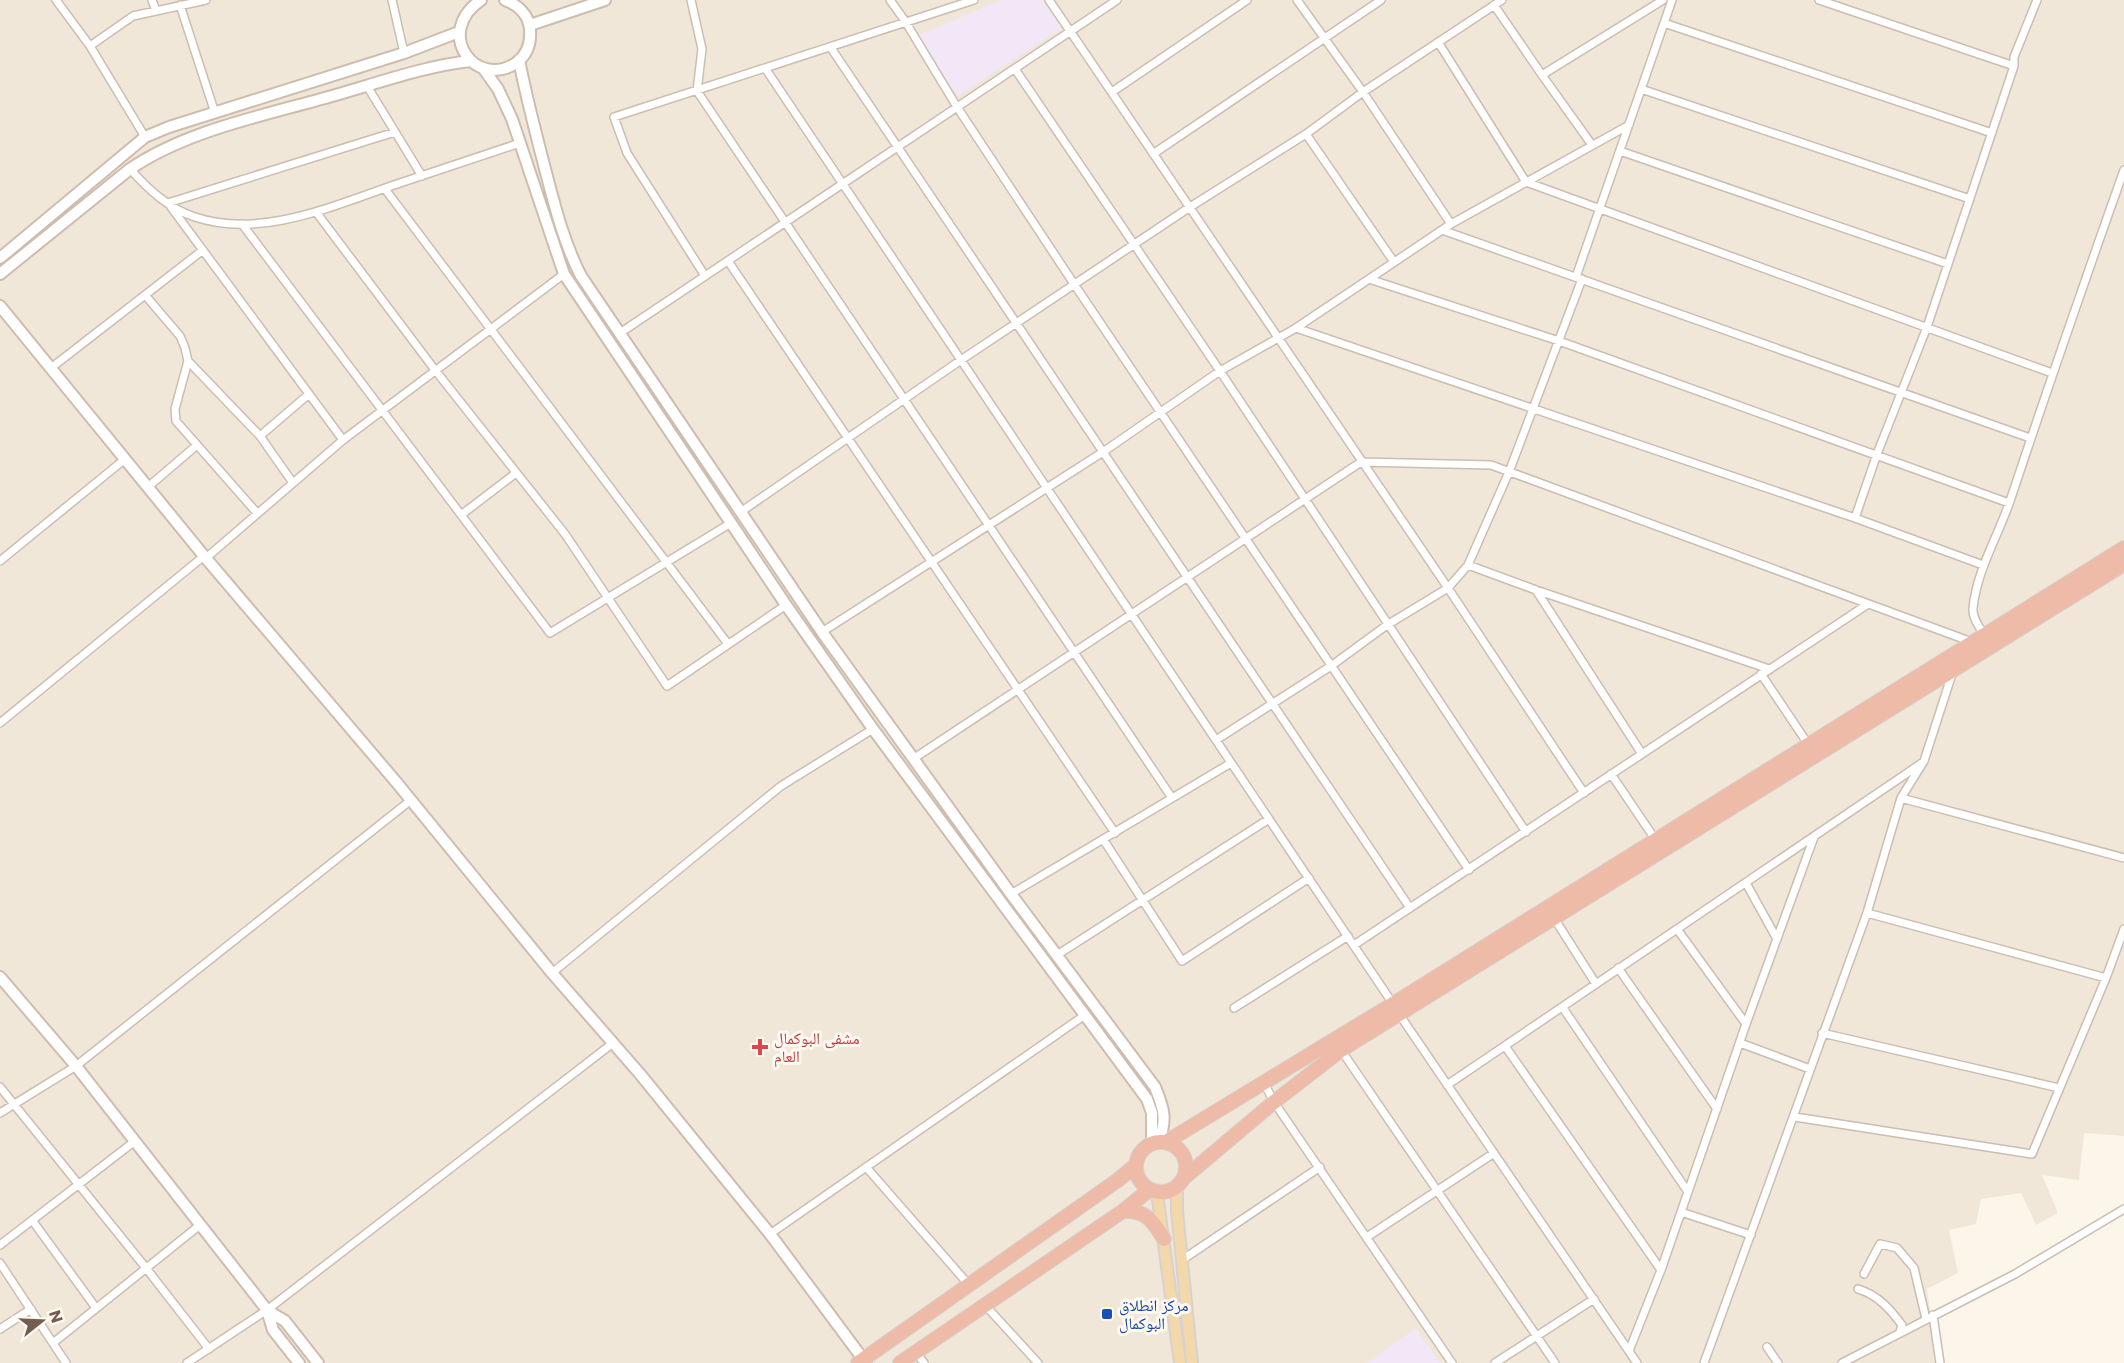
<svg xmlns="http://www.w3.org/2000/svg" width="2124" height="1363" font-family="Poppins,'Noto Naskh Arabic',sans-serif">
<rect width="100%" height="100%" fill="#fbf5ea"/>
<path fill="#f1e7d9" d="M 0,0 L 2124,0 L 2124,1136 L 2084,1133 L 2079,1180 L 2042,1175 L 2058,1213 L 2036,1225 L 2021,1193 L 1981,1199 L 1976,1224 L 1949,1230 L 1958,1273 L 1927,1289 L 1938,1363 L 0,1363 Z"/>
<path fill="#f1e7f7" d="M 1001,0 L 1042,0 L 1062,28 L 958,96 L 917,36 Z
M 1416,1328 L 1440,1363 L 1367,1363 Z"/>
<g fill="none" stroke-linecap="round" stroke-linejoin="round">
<defs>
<path id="street" d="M 56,0 L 90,46 L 145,137
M 152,0 L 156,11
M 392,0 L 404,53
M 691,0 L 702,49 L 697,91 L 1172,798
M 890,0 L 905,21 L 957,107 L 1074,284 L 1469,870
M 1049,0 L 1448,588 L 1584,793
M 1297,0 L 1363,92 L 1451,224
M 1819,0 L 2014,66
M 180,5 L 215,113
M 1494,5 L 1542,75 L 1592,145
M 1664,23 L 1992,133
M 1438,42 L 1526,182 L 2052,373
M 90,46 L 133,16 L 206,0
M 831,48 L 1410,908
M 765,68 L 1393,1004
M 1015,69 L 1220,371 L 1526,832
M 1542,75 L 1663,0
M 367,86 L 422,176
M 1641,89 L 1970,199
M 1112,92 L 1247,0
M 1306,134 L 1394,262
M 1620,151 L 1948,264
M 1153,154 L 1381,0
M 130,169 C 148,189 169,209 195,217 C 260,239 333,206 394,185 C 436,171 478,157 520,143
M 385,189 L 728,644
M 316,212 L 435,370 L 565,534 L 667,686 L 786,605
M 242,224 L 550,633 L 731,523
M 1442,230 L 2030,438
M 728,261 L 1115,833
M 705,276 L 627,153 L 614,117 L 974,0
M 1576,277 L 1672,0
M 1369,279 L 1559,341 L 2009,503
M 145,295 L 180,336 L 185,348 L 188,361 L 175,409 L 176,421 L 257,513
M 1296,328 L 1855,518 L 1983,565
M 620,333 L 1117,0
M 188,361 L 260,436 L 293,483
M 51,368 L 203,250
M 260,436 L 309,394
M 343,440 L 168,203 L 395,132
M 148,487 L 197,445
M 742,511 L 961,360 L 1190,207 L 1306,134 L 1363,92 L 1502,0
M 461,515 L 516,473
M 1855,518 L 1877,454 L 1927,327 L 2014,66 L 2014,57 L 2037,0
M 206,558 L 343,440 L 564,274
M 0,561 L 125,459
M 1468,565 L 1536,590 L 1769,669
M 1536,590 L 1642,754
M 822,632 L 1103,452 L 1220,371 L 1296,328 L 1451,224 L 1629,125
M 1985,636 C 1980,628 1972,618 1973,608 C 1977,570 1998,536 2010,501 C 2047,390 2085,280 2124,170
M 1761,674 L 1810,747
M 0,723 L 204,556
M 1216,740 L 1331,666 L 1387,625 L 1448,588 L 1468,565 L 1509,472 L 1582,279
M 913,759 L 1361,462 L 1491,465 L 1972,642
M 1611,774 L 1657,842
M 1901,798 L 2124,858
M 1103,839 L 1182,961 L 1309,878
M 1746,883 L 1777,939
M 1011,894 L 1231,763
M 1867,913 L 2106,978
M 1554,918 L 1596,984
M 1677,929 L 1746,1024
M 1354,945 L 1868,604
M 1057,955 L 1269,819
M 1618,968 L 1717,1109
M 552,973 L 781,786 L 873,729
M 1234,1008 L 1348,936
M 1563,1008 L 1688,1192
M 1399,1014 L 1637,1363
M 1822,1033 L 2059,1088
M 1740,1043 L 1810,1069
M 1505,1046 L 1661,1270
M 1341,1050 L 1555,1363
M 1264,1083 L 1274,1102 L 1452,1363
M 1447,1085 L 1922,763
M 0,1087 L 146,1268 L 209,1349
M 0,1113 L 76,1066 L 411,800
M 1795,1117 L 2032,1154 L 2106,978 L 2124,929
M 866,1167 L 969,1285
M 1681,1212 L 1751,1235
M 32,1220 L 96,1308
M 770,1234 L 1085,1015
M 1367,1237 L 1494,1153
M 0,1245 L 135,1141
M 1182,1260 L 1320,1167
M 0,1263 L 66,1363
M 1864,1274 L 1880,1244 L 1897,1248 L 1914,1268 L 1926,1319
M 1858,1289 C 1878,1295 1890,1309 1902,1325 L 1900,1332
M 985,1305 L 1038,1363
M 1933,1315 L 1940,1363
M 0,1329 L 31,1309
M 53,1343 L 200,1225
M 1767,1347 L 1778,1363
M 1629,1351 L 1661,1270 L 1746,1024 L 1814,837
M 916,1352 L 924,1363
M 187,1363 L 267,1310 L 613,1043
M 1495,1363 L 1594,1299
M 1704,1363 L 1867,913 L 1901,798 L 1924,761 L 1953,671
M 1842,1363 L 2015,1274 L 2124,1209"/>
<path id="secondary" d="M 481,0 C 433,33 476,90 516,63 C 527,55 531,43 530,30 C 529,15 518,5 505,0
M 530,25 L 605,0
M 519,60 C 526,96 535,130 544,165 C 554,203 563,241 581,276 L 822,632 L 1011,894 L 1155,1087 C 1164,1109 1167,1118 1159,1142
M 483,68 L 498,89 L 512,119 L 564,274 L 786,605 L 873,729 L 1147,1099 L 1152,1113 L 1152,1144
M 0,258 L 145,137 L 169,127 L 404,53 L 459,32
M 0,274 L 130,169 C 187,130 266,115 332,96 C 378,83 424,66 471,61
M 0,306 L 204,556 L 397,783 L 552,973 L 640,1074 L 770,1234 L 866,1363
M 0,977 L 76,1066 L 267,1310 L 285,1321 L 318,1363
M 267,1310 L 273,1330 L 299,1363"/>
<path id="primary" d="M 1177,1186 L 1177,1211 L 1192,1363
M 1157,1193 L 1180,1363"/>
<path id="highway" d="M1136 1167a25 25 0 1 1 50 0a25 25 0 1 1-50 0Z
M 1166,1142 L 1393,1004 L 2124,548
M 1185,1177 L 1274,1102 L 1341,1050 L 2124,564
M 1123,1211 C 1146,1210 1152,1220 1164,1239
M 858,1363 L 1118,1180 L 1136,1165
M 900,1363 L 1123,1211 L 1149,1190"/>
</defs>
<use href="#street" stroke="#ccbdb1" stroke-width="10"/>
<use href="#secondary" stroke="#cebdaf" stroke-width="14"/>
<use href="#primary" stroke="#d8d2ce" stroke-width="14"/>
<use href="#highway" stroke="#d8d2ce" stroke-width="16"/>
<use href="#street" stroke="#fff" stroke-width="7"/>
<use href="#secondary" stroke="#fff" stroke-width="10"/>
<use href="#primary" stroke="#f2d8aa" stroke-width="10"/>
<use href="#highway" stroke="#eebba8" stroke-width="14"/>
</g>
<path fill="#e0444e" stroke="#fdf9f1" stroke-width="2" d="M757 1038h6v6h6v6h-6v6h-6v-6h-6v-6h6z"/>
<rect fill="#1a4fb4" stroke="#fdf9f1" stroke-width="2" x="1101" y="1308" width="12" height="12" rx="3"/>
<g text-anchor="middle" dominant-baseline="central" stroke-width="6" stroke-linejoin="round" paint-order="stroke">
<g font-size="16" fill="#be3a42" stroke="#fdf9f1" text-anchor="start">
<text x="774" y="1038">مشفى البوكمال<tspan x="774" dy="18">العام</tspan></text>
</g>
<g font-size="16" fill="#164399" stroke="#fdf9f1" text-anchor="start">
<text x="1119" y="1305">مركز انطلاق<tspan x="1119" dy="18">البوكمال</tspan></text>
</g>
</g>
<g transform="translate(42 1321) rotate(72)" stroke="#fdf9f1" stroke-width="4.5" paint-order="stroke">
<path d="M0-4.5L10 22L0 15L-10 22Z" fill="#735d50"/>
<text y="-9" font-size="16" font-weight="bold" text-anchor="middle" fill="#735d50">N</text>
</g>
</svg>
